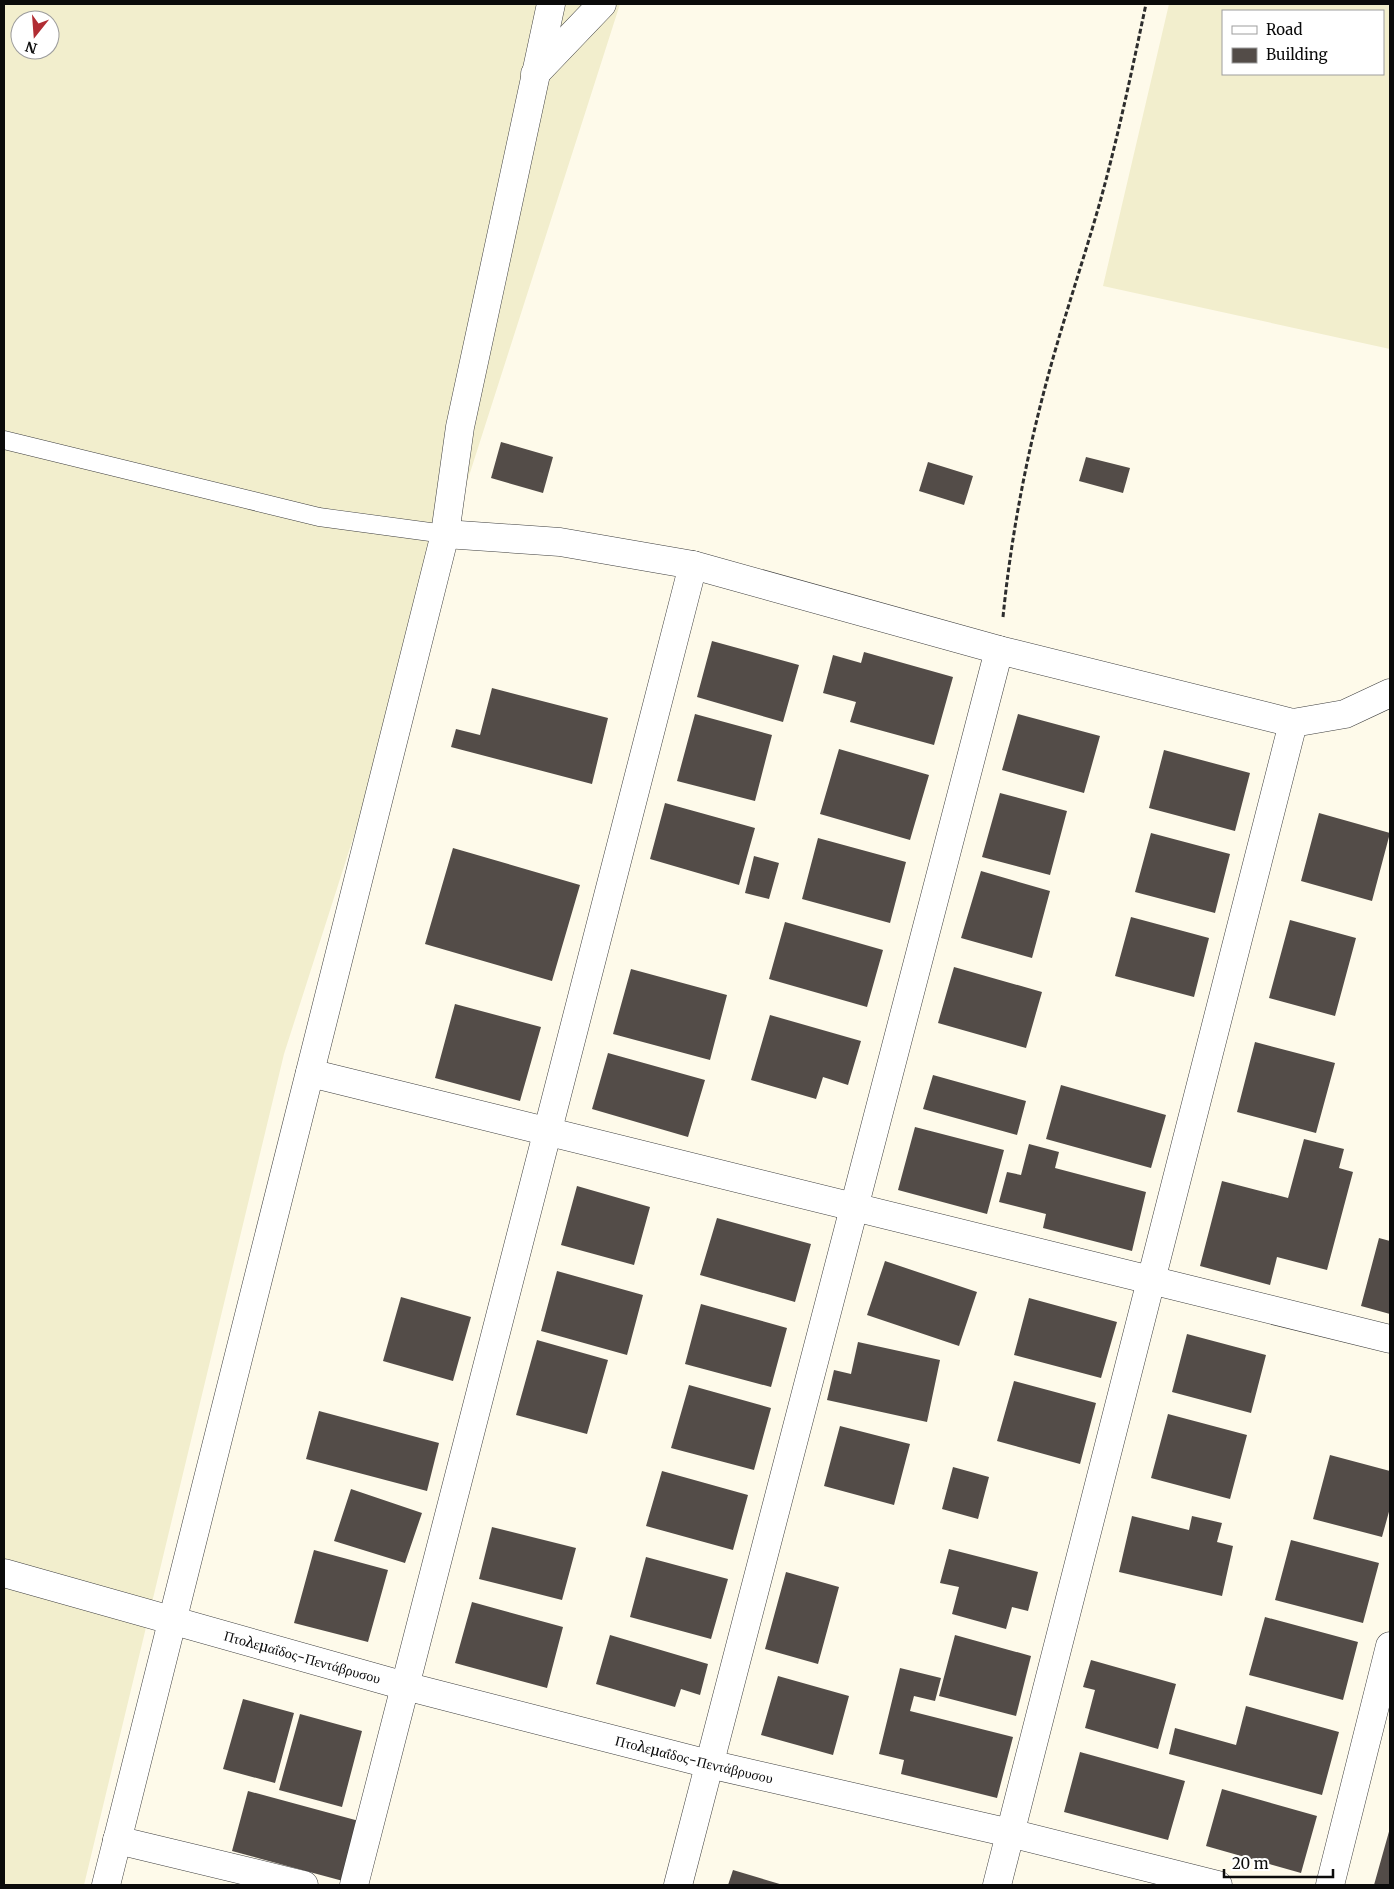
<svg xmlns="http://www.w3.org/2000/svg" width="1394" height="1889" font-family="Merriweather,serif">
<rect width="100%" height="100%" fill="#fefaea"/>
<path fill="#f2eecd" fill-rule="evenodd" d="M 4,4 L 620,4 L 284,1054 L 84,1885 L 4,1885 ZM 20,20 L 50,20 L 50,50 L 20,50 Z
M 1169,4 L 1390,4 L 1390,349 L 1103,286 ZM 1223,11 L 1383,11 L 1383,74 L 1223,74 Z"/>
<path fill="#534c48" d="M 501,442 L 553,457 L 543,493 L 491,478 Z
M 1086,457 L 1130,468 L 1123,493 L 1079,481 Z
M 928,462 L 973,476 L 964,505 L 919,491 Z
M 712,641 L 799,665 L 783,722 L 697,697 Z
M 864,652 L 953,677 L 934,745 L 850,722 L 856,702 L 823,693 L 833,655 L 861,663 Z
M 492,688 L 608,718 L 592,784 L 451,747 L 456,729 L 480,735 Z
M 695,714 L 772,735 L 755,801 L 677,781 Z
M 1018,714 L 1100,736 L 1084,793 L 1002,770 Z
M 839,749 L 929,775 L 910,840 L 820,814 Z
M 1164,750 L 1250,773 L 1235,831 L 1149,808 Z
M 1000,793 L 1067,811 L 1050,875 L 982,857 Z
M 665,803 L 755,828 L 739,885 L 650,859 Z
M 1319,813 L 1390,833 L 1372,901 L 1301,881 Z
M 1151,833 L 1230,854 L 1215,913 L 1135,892 Z
M 818,838 L 906,862 L 890,923 L 802,899 Z
M 453,848 L 580,885 L 552,981 L 425,944 Z
M 754,856 L 779,863 L 769,899 L 745,893 Z
M 981,871 L 1050,891 L 1032,958 L 961,938 Z
M 1131,917 L 1209,938 L 1194,997 L 1115,976 Z
M 1290,920 L 1356,938 L 1335,1016 L 1269,998 Z
M 785,922 L 883,950 L 867,1007 L 769,979 Z
M 954,967 L 1042,992 L 1026,1048 L 938,1023 Z
M 631,969 L 727,995 L 710,1060 L 613,1034 Z
M 455,1004 L 541,1027 L 520,1101 L 435,1078 Z
M 770,1015 L 861,1041 L 848,1085 L 823,1077 L 816,1099 L 751,1080 Z
M 1255,1042 L 1335,1063 L 1316,1133 L 1237,1112 Z
M 608,1053 L 705,1080 L 688,1137 L 592,1109 Z
M 933,1075 L 1026,1101 L 1017,1135 L 923,1109 Z
M 1061,1085 L 1166,1115 L 1151,1168 L 1046,1139 Z
M 915,1127 L 1004,1150 L 987,1214 L 898,1190 Z
M 1304,1139 L 1344,1149 L 1339,1168 L 1353,1172 L 1327,1270 L 1277,1257 L 1270,1285 L 1200,1266 L 1222,1181 L 1288,1198 Z
M 1029,1144 L 1059,1152 L 1055,1168 L 1146,1192 L 1132,1251 L 1043,1228 L 1046,1214 L 999,1202 L 1007,1172 L 1021,1175 Z
M 577,1186 L 650,1207 L 634,1265 L 561,1245 Z
M 717,1218 L 811,1244 L 795,1302 L 700,1275 Z
M 1379,1238 L 1390,1241 L 1390,1314 L 1361,1306 Z
M 885,1261 L 977,1292 L 959,1346 L 867,1315 Z
M 557,1271 L 643,1295 L 627,1355 L 541,1331 Z
M 401,1297 L 471,1317 L 453,1381 L 383,1361 Z
M 1029,1298 L 1117,1322 L 1101,1378 L 1014,1355 Z
M 701,1304 L 787,1328 L 771,1387 L 685,1364 Z
M 1187,1334 L 1266,1355 L 1251,1413 L 1172,1392 Z
M 537,1340 L 608,1360 L 587,1434 L 516,1415 Z
M 858,1342 L 940,1360 L 927,1422 L 827,1400 L 834,1370 L 851,1374 Z
M 1014,1381 L 1096,1403 L 1080,1464 L 997,1441 Z
M 689,1385 L 771,1408 L 754,1470 L 671,1448 Z
M 319,1411 L 439,1443 L 427,1491 L 306,1459 Z
M 1168,1414 L 1247,1435 L 1230,1499 L 1151,1478 Z
M 840,1426 L 910,1444 L 894,1505 L 824,1486 Z
M 1330,1455 L 1390,1471 L 1390,1508 L 1382,1537 L 1313,1519 Z
M 953,1467 L 989,1477 L 978,1519 L 942,1509 Z
M 662,1471 L 748,1495 L 733,1550 L 646,1526 Z
M 351,1489 L 422,1513 L 405,1563 L 334,1541 Z
M 1132,1516 L 1189,1530 L 1192,1516 L 1222,1523 L 1217,1542 L 1233,1546 L 1222,1596 L 1119,1572 Z
M 492,1527 L 576,1548 L 562,1600 L 479,1579 Z
M 1291,1540 L 1379,1563 L 1363,1623 L 1275,1600 Z
M 949,1549 L 1038,1572 L 1028,1611 L 1012,1607 L 1006,1629 L 952,1614 L 959,1587 L 940,1583 Z
M 314,1550 L 388,1570 L 368,1642 L 294,1623 Z
M 646,1557 L 728,1579 L 711,1639 L 630,1617 Z
M 786,1572 L 839,1587 L 818,1664 L 765,1649 Z
M 472,1602 L 563,1627 L 547,1688 L 455,1663 Z
M 1265,1617 L 1358,1642 L 1343,1700 L 1249,1675 Z
M 610,1635 L 708,1664 L 700,1695 L 681,1689 L 675,1707 L 596,1684 Z
M 955,1635 L 1031,1656 L 1016,1716 L 939,1696 Z
M 1091,1660 L 1176,1684 L 1158,1749 L 1085,1728 L 1095,1690 L 1083,1687 Z
M 900,1668 L 941,1678 L 935,1701 L 914,1696 L 910,1711 L 1013,1737 L 997,1798 L 901,1774 L 904,1760 L 879,1754 Z
M 778,1676 L 849,1696 L 833,1755 L 761,1735 Z
M 243,1699 L 294,1713 L 275,1783 L 223,1769 Z
M 1246,1706 L 1339,1732 L 1322,1795 L 1169,1754 L 1175,1728 L 1236,1745 Z
M 300,1714 L 362,1731 L 342,1807 L 279,1790 Z
M 1080,1752 L 1185,1781 L 1168,1840 L 1064,1812 Z
M 1222,1789 L 1317,1816 L 1301,1873 L 1206,1846 Z
M 248,1791 L 359,1821 L 343,1881 L 232,1851 Z
M 1390,1828 L 1390,1885 L 1374,1885 Z
M 733,1870 L 783,1885 L 728,1885 Z"/>
<g fill="none" stroke-linecap="round" stroke-linejoin="round">
<defs>
<path id="lane" d="M 4,440 L 319,517 L 445,534"/>
<g id="street">
<path d="M 535,74 L 602,4"/>
<path d="M 445,534 L 560,542 L 693,565 L 999,650 L 1293,723 L 1345,714 L 1390,693"/>
<path d="M 310,1073 L 1390,1339"/>
<path id="s1" d="M 4,1573 L 405,1686 L 709,1764 L 1010,1833 L 1218,1885"/>
<path d="M 117,1840 L 304,1885"/>
<path d="M 106,1885 L 445,534 L 460,427 L 551,4"/>
<path d="M 354,1885 L 693,565"/>
<path d="M 678,1885 L 999,650"/>
<path d="M 997,1885 L 1293,723"/>
<path d="M 1330,1885 L 1390,1646"/>
</g>
</defs>
<use href="#lane" stroke="#3e3e3e" stroke-width="19"/>
<use href="#street" stroke="#3e3e3e" stroke-width="29"/>
<path stroke="#2d2d2d" stroke-width="3" stroke-dasharray="5 2.5" stroke-linecap="butt" d="M 1003,617 C 1011,537 1026,458 1047,380 C 1063,320 1083,262 1100,202 C 1118,137 1132,70 1146,4"/>
<use href="#lane" stroke="#fff" stroke-width="18"/>
<use href="#street" stroke="#fff" stroke-width="28"/>
</g>
<g text-anchor="middle" dominant-baseline="central" stroke-width="5" stroke-linejoin="round" paint-order="stroke">
<g font-size="14" fill="#0b0b0b" stroke="#fff">
<text stroke="none"><textPath href="#s1" startOffset="310">Πτολεμαΐδος-Πεντάβρυσου</textPath></text>
<text stroke="none"><textPath href="#s1" startOffset="715">Πτολεμαΐδος-Πεντάβρυσου</textPath></text>
</g>
</g>
<rect width="1394" height="1889" fill="none" stroke="#0b0b0b" stroke-width="10"/>
<rect x="1222" y="10" width="162" height="65" fill="#ffffff" stroke="#9d9d9d"/>
<rect x="1232" y="26" width="25" height="8" fill="#ffffff" stroke="#9d9d9d"/>
<text x="1266" y="35" font-size="15" fill="#0b0b0b">Road</text>
<rect x="1232" y="48" width="25" height="15" fill="#534c48" stroke="#9d9d9d"/>
<text x="1266" y="60" font-size="15" fill="#0b0b0b">Building</text>
<g transform="translate(35 35) rotate(197)"><circle r="24" fill="#ffffff" stroke="#9d9d9d"/>
<path d="M0-4L9 19L0 12L-9 19Z" fill="#b12d33"/>
<text y="-8" font-size="14" font-weight="bold" text-anchor="middle" fill="#0b0b0b">N</text>
</g>
<path d="M1224 1869v8h109v-8" fill="none" stroke="#0b0b0b" stroke-width="2.5"/>
<text x="1232" y="1869" font-size="15" fill="#0b0b0b" stroke="#ffffff" stroke-width="4" paint-order="stroke">20 m</text>
</svg>
